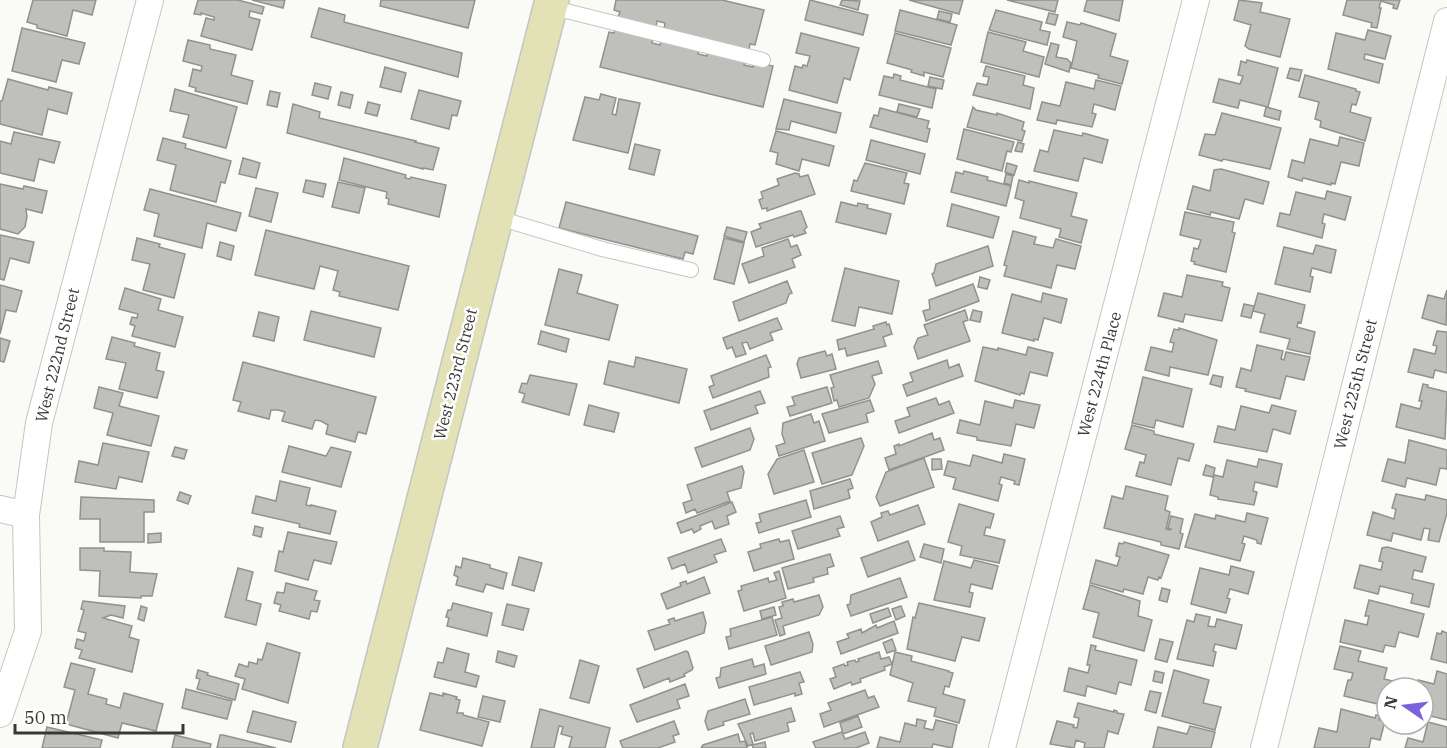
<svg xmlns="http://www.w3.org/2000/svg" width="1447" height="748" font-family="'IBM Plex Serif',serif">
<rect width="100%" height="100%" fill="#fafaf6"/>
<path fill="#bfbfbb" stroke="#91928d" stroke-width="1.5" d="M 33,0 L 96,0 L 92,15 L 73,10 L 67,36 L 37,28 L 37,25 L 27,22 Z
M 198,0 L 238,0 L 264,7 L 262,14 L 250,11 L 249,17 L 260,20 L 252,50 L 201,36 L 206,18 L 214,20 L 214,17 L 201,13 L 201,15 L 194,14 Z
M 252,0 L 285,0 L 283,8 Z
M 381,0 L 475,0 L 468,28 L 380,6 Z
M 616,0 L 722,0 L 764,10 L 755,45 L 750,44 L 749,50 L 664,29 L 665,23 L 657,21 L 656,27 L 618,17 L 620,12 L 614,10 Z
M 810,0 L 868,15 L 863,35 L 805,20 Z
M 842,0 L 860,1 L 858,10 L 840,5 Z
M 909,0 L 963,0 L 959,14 Z
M 1007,0 L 1058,0 L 1055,12 Z
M 1087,0 L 1123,0 L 1119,21 L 1084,11 Z
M 1239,0 L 1262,3 L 1260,12 L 1290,19 L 1280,57 L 1249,49 L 1245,46 L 1251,25 L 1234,20 Z
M 1347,0 L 1400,0 L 1397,9 L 1393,8 L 1394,5 L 1381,1 L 1379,8 L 1381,8 L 1377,28 L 1371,27 L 1372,23 L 1343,15 Z
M 319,8 L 345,15 L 344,22 L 462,53 L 458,77 L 311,37 Z
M 900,10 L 957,25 L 951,45 L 895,31 Z
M 996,10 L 1042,22 L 1040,30 L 1050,32 L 1047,45 L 989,30 Z
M 939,11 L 952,14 L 950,22 L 937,19 Z
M 1049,13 L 1058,15 L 1055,25 L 1046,23 Z
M 1067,22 L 1080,25 L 1081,23 L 1116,34 L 1110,56 L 1128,61 L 1122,84 L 1098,78 L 1099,75 L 1071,68 L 1077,41 L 1063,37 Z
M 22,28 L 85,43 L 79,64 L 62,60 L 56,82 L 12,71 Z
M 616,28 L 653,37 L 652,43 L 660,45 L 662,39 L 699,48 L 698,54 L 707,56 L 708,50 L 745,60 L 744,65 L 753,67 L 754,62 L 773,66 L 763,107 L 600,67 L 609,32 L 614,33 Z
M 1368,30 L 1391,36 L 1385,59 L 1365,54 L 1364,59 L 1383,64 L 1379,83 L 1328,69 L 1336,33 L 1365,40 Z
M 988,32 L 1026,42 L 1023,51 L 1044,57 L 1039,77 L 981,62 Z
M 801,33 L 859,48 L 850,80 L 844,78 L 837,103 L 789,90 L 795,66 L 802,68 L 803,65 L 807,66 L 810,56 L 796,53 Z
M 895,33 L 951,48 L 943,77 L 924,72 L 924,76 L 911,72 L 912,70 L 887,63 Z
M 188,40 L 210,45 L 210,49 L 236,55 L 231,75 L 253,81 L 247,104 L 195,91 L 196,88 L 189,86 L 193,69 L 201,71 L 202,66 L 183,61 Z
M 1051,43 L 1059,45 L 1056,57 L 1067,59 L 1071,63 L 1069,72 L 1045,64 Z
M 1247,60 L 1278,68 L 1268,107 L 1240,100 L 1238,108 L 1213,102 L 1219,79 L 1240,84 L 1243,76 L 1238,75 L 1241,61 L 1246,63 Z
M 986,66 L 1025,76 L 1023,85 L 1034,88 L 1030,109 L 973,95 L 977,83 L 987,85 L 989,77 L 983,76 Z
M 385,67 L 406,73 L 401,92 L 380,87 Z
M 1290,68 L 1302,70 L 1299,81 L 1287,78 Z
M 894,74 L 901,76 L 900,80 L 936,89 L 932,108 L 879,95 L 884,76 L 893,78 Z
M 1305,75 L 1356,89 L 1356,91 L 1360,92 L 1356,105 L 1352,104 L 1350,112 L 1371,118 L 1365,141 L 1320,127 L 1321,121 L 1315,119 L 1319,102 L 1299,97 Z
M 930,77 L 944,80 L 942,89 L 928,86 Z
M 8,79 L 48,90 L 49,87 L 72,93 L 67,114 L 48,109 L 42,135 L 0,124 L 0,101 L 2,101 Z
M 1096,80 L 1121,86 L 1115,110 L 1094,104 L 1092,113 L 1096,114 L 1092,127 L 1057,120 L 1056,124 L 1037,120 L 1042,102 L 1060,106 L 1066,82 L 1094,89 Z
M 315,83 L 331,87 L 328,99 L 312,95 Z
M 175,89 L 237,107 L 226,148 L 183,137 L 189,115 L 170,111 Z
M 419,90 L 461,101 L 457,116 L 452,115 L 449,129 L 411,119 Z
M 270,91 L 280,93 L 277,107 L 267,105 Z
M 341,92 L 353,95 L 350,108 L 338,105 Z
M 601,94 L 616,98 L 612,114 L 616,115 L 619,99 L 640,103 L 628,153 L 573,140 L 585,97 L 599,100 Z
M 784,99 L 841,113 L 836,133 L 791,121 L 789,130 L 776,129 Z
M 368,102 L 380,105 L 377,116 L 365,113 Z
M 293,104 L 320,112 L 319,118 L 416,141 L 415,142 L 439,148 L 433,170 L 423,168 L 423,169 L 287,133 Z
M 899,104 L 920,109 L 917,117 L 897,112 Z
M 973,107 L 976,110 L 997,115 L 997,113 L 1024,122 L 1022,130 L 1025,131 L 1022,141 L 967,127 Z
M 1266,107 L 1281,111 L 1279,120 L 1264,116 Z
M 880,108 L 929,121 L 927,128 L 930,129 L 927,142 L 870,127 L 874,115 L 878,116 Z
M 1222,113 L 1281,128 L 1270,169 L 1223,159 L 1222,161 L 1199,155 L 1205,134 L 1215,135 Z
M 964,129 L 1014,142 L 1011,152 L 1007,151 L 1002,171 L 957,159 Z
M 1054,130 L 1082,136 L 1083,133 L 1108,140 L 1102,163 L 1084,158 L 1078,181 L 1034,171 L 1040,150 L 1048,152 Z
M 776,131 L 834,146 L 829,166 L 802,159 L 799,171 L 776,164 L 778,153 L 770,151 Z
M 14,132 L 60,142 L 54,163 L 39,159 L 34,181 L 0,173 L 0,141 L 11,144 Z
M 1340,137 L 1364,143 L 1359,166 L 1341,162 L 1335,184 L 1331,183 L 1331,185 L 1303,178 L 1302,181 L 1288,177 L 1292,160 L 1304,163 L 1310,139 L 1338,146 Z
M 163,138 L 186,144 L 185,148 L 231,161 L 225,183 L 221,182 L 216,202 L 170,190 L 176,165 L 157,160 Z
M 871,140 L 925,154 L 920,174 L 866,160 Z
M 1018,142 L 1024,144 L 1022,152 L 1015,151 Z
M 635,144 L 660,150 L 654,175 L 629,169 Z
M 243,158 L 260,163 L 256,178 L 239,174 Z
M 344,158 L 406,175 L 405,178 L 410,179 L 411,177 L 446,185 L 439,217 L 388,204 L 389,199 L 386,198 L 387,192 L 339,180 Z
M 865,163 L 907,173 L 904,183 L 909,184 L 904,204 L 851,191 L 854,180 L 857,181 Z
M 1007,163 L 1017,166 L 1014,175 L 1005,172 Z
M 1221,169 L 1269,182 L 1263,204 L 1245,199 L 1239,219 L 1211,212 L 1210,215 L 1187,209 L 1193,186 L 1210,191 L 1214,170 Z
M 964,171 L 988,177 L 987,180 L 1011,186 L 1006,206 L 951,192 L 956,172 L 963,174 Z
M 795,173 L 799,174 L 800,177 L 808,175 L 815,194 L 767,211 L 767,208 L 762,209 L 759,200 L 763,198 L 761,192 L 779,185 L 777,179 Z
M 1006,174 L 1013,176 L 1011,185 L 1004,183 Z
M 306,180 L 326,184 L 323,197 L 303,192 Z
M 1019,180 L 1029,183 L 1029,181 L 1077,193 L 1071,216 L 1087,220 L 1081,243 L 1059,237 L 1061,229 L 1020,218 L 1024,201 L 1015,198 Z
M 338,182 L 365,188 L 359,213 L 332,207 Z
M 0,184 L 23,189 L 24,186 L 47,191 L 42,213 L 26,209 L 27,217 L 25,227 L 18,234 L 0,229 Z
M 256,188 L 278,193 L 271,222 L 249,216 Z
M 150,189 L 241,213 L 236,231 L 207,223 L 202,248 L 154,236 L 159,214 L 144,210 Z
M 1327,191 L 1351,197 L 1345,220 L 1324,214 L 1322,223 L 1325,224 L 1322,238 L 1277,226 L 1280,213 L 1290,215 L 1296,192 L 1325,199 Z
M 566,202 L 698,236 L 693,254 L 685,252 L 683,259 L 559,228 Z
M 841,202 L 857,206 L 858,203 L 868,205 L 867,208 L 891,214 L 886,234 L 836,222 Z
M 952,204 L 999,217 L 993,238 L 947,226 Z
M 799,211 L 801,211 L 807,227 L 804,230 L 806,233 L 794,237 L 793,235 L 756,247 L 751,232 L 761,228 L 759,224 Z
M 1185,212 L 1234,222 L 1232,232 L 1235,233 L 1226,272 L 1194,264 L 1195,262 L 1191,261 L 1194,248 L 1198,249 L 1201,240 L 1180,235 Z
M 727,227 L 747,232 L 744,242 L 724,236 Z
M 266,230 L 409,266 L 398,310 L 339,296 L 340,292 L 333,290 L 338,271 L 320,266 L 314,289 L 255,275 Z
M 1013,231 L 1036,237 L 1034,244 L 1053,248 L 1056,239 L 1081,246 L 1075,269 L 1057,265 L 1051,288 L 1004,276 L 1007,266 L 1004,265 Z
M 0,235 L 34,242 L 29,263 L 10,258 L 4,280 L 0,279 Z
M 137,238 L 160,244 L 159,247 L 185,254 L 174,298 L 143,290 L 150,264 L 132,260 Z
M 724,238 L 744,243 L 734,284 L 714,279 Z
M 788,239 L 791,247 L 797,245 L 801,255 L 792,259 L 795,267 L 749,283 L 742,264 L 764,256 L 762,248 Z
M 220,242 L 234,246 L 231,260 L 217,256 Z
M 1316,245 L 1336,250 L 1331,273 L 1312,268 L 1310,276 L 1313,277 L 1310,292 L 1275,284 L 1284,247 L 1313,254 Z
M 988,246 L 993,266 L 936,286 L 932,274 L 934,273 L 936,264 Z
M 845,268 L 899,281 L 892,314 L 859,307 L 855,326 L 832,321 Z
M 559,269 L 582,275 L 577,293 L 618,305 L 609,340 L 545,325 Z
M 1187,275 L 1223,282 L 1222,286 L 1230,288 L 1222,321 L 1185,314 L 1183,322 L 1158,316 L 1164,293 L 1182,297 Z
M 980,277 L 990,280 L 987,289 L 978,287 Z
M 787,281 L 792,293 L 789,294 L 786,303 L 739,321 L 733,302 Z
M 973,284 L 979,301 L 926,321 L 923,311 L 930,309 L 929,300 Z
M 0,285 L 22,291 L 16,312 L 6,310 L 0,334 Z
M 125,288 L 161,299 L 158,310 L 183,317 L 175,347 L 132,336 L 135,326 L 130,324 L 132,317 L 137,318 L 138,314 L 119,309 Z
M 1447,290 L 1446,325 L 1422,318 L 1428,295 L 1444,299 Z
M 1043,293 L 1067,299 L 1061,323 L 1044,318 L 1038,340 L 1034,339 L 1034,341 L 1002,333 L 1012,294 L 1041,302 Z
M 1258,293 L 1305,305 L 1301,323 L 1298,322 L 1297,327 L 1315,332 L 1310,354 L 1287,349 L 1290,339 L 1260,332 L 1265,314 L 1253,311 Z
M 1244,304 L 1254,306 L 1251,318 L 1241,316 Z
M 965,310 L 968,320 L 963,322 L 970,341 L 918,359 L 914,347 L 918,338 L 928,335 L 924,325 Z
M 973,310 L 982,312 L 980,322 L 970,320 Z
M 311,311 L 381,328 L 374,357 L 304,340 Z
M 259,312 L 279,317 L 274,341 L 253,336 Z
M 777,318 L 782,329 L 770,333 L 773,340 L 750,349 L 747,342 L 742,343 L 746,354 L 736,357 L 732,347 L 727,349 L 723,338 Z
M 886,322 L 887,325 L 889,324 L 892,334 L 883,337 L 886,346 L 847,356 L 845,348 L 839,350 L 837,340 L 874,329 L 873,326 Z
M 1179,328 L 1217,340 L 1208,375 L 1170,367 L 1169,376 L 1145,370 L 1151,347 L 1172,352 L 1174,343 L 1170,342 L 1174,329 L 1179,330 Z
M 541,331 L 569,339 L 566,352 L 538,344 Z
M 1437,331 L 1447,332 L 1447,373 L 1435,370 L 1433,378 L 1408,372 L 1414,349 L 1435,354 L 1437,346 L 1433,345 Z
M 112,337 L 135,343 L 134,346 L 160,353 L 156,370 L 164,372 L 157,398 L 119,389 L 126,363 L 106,359 Z
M 0,338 L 10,341 L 4,362 L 0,361 Z
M 1257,345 L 1283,351 L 1281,359 L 1284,360 L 1286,352 L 1310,357 L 1304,380 L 1286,376 L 1280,399 L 1245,391 L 1246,389 L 1236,387 L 1241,368 L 1251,371 Z
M 983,347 L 998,350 L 998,348 L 1026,355 L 1028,347 L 1053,353 L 1047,376 L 1030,372 L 1024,394 L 1021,393 L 1020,395 L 975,381 Z
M 825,351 L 827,356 L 832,354 L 836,369 L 801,378 L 797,364 L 799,358 Z
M 766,355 L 771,367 L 768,368 L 769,377 L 713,398 L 709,387 L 714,385 L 711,376 Z
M 636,357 L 687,369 L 679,403 L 604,384 L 609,361 L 634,367 Z
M 947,360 L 949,368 L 959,364 L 963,376 L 907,396 L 903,385 L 913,381 L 910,373 Z
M 878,361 L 882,373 L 872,376 L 875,384 L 869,398 L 839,407 L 837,400 L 834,401 L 831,388 L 834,387 L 830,375 Z
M 243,362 L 376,397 L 366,434 L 358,432 L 355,442 L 326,434 L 328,425 L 321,421 L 315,420 L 312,429 L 282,421 L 285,412 L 278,410 L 271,410 L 269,419 L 238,411 L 241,402 L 233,400 Z
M 530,375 L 577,384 L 569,415 L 522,402 L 525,394 L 519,392 L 522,383 L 527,384 Z
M 1213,375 L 1223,377 L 1221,387 L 1210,384 Z
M 1143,377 L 1192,389 L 1183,427 L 1156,420 L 1154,428 L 1132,423 Z
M 1423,384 L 1428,385 L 1427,387 L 1447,392 L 1445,439 L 1396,427 L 1401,404 L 1420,409 L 1422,401 L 1419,401 Z
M 99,387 L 123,393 L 119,406 L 159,416 L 151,446 L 107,435 L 113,413 L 94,408 Z
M 827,387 L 832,403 L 790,416 L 787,407 L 795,405 L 792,397 Z
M 760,391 L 765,403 L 755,406 L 758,413 L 711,430 L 704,411 Z
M 936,398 L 939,405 L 949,401 L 954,413 L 899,433 L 895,421 L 910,416 L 907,408 Z
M 870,400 L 874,411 L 866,414 L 868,422 L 829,433 L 822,414 Z
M 1015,400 L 1040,405 L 1034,428 L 1016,424 L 1011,446 L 977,440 L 977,437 L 957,433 L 960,420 L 980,425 L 985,401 L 1013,408 Z
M 589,405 L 619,413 L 614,432 L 584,425 Z
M 1272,405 L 1296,411 L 1290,434 L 1273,429 L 1267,452 L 1214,442 L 1218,426 L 1235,430 L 1241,406 L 1269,413 Z
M 811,414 L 814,423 L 819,421 L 825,441 L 779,456 L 776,446 L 785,443 L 782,434 L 783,423 Z
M 1132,425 L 1154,431 L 1154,434 L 1194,444 L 1189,461 L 1178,458 L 1171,485 L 1136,476 L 1140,462 L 1144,463 L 1146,455 L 1125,449 Z
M 750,428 L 754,439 L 750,450 L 702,467 L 695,448 Z
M 932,433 L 934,440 L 940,438 L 944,450 L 889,470 L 885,458 L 896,454 L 894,446 L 899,444 L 899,446 Z
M 861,438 L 864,446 L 852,475 L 822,484 L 812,453 Z
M 1409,440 L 1447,450 L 1447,469 L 1440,468 L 1436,485 L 1407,478 L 1405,487 L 1382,481 L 1388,459 L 1405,463 Z
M 103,443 L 149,452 L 142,482 L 119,477 L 116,489 L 75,482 L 79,461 L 98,465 Z
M 289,446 L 326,456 L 331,447 L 351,452 L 341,487 L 282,472 Z
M 175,447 L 187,450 L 184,459 L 172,456 Z
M 804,450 L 814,482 L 774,494 L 768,474 L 777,459 Z
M 1004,454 L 1025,459 L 1019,485 L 1014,484 L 1015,481 L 1001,477 L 999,484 L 1002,485 L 998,501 L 953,489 L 956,478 L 944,475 L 948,461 L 970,466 L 973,455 L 1002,463 Z
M 924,458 L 934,487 L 880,506 L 876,497 L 886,472 Z
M 932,459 L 941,459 L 942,469 L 932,470 Z
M 1259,459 L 1282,464 L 1277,487 L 1255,482 L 1253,491 L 1257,492 L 1254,505 L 1218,499 L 1218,497 L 1210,495 L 1214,475 L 1223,477 L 1227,460 L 1257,467 Z
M 1206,465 L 1215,468 L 1213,477 L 1203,475 Z
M 742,466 L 744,472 L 741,488 L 727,492 L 730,501 L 697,513 L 695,509 L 686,513 L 683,503 L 692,500 L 687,485 Z
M 850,479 L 853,488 L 848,490 L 850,498 L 814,509 L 810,491 Z
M 280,481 L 310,488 L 306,505 L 311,506 L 311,505 L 336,511 L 330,534 L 299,527 L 300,524 L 252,513 L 256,496 L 276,501 Z
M 1126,486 L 1168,496 L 1165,510 L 1170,512 L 1166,529 L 1170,530 L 1171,529 L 1168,528 L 1171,516 L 1183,519 L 1180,533 L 1183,534 L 1179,549 L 1161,545 L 1161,542 L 1104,528 L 1112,496 L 1123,499 Z
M 180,492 L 191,496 L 188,504 L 177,500 Z
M 1396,494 L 1425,500 L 1426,495 L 1447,500 L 1447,513 L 1439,542 L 1428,540 L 1430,529 L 1424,528 L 1421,540 L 1393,533 L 1391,541 L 1367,535 L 1373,512 L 1394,519 L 1396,509 L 1392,508 Z
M 81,497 L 154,500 L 154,512 L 144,512 L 144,542 L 100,542 L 100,519 L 80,519 Z
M 806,500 L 811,517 L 759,533 L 756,523 L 761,522 L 759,514 Z
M 732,502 L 736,512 L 727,516 L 729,524 L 715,529 L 712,521 L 700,526 L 701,529 L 694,533 L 692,529 L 681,533 L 677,523 Z
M 959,504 L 994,514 L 990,528 L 986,527 L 984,535 L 1005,540 L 999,563 L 960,555 L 962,546 L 948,542 Z
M 918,505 L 925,524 L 878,541 L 871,522 L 882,517 L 881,513 L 888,511 L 890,515 Z
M 1247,513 L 1268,518 L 1261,544 L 1257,543 L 1257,540 L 1244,536 L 1242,543 L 1245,544 L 1240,561 L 1185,547 L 1195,514 L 1215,519 L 1216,515 L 1245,522 Z
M 840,516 L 844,527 L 837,529 L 840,536 L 798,549 L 792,531 Z
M 255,526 L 263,528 L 261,537 L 253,535 Z
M 288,532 L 337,542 L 331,564 L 314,560 L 308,580 L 275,571 L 279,551 L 283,552 Z
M 161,533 L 161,542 L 148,543 L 148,534 Z
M 721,539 L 726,551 L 714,555 L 717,562 L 688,573 L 685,564 L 672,569 L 668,558 Z
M 779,539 L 780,542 L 789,540 L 794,559 L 754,571 L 748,552 L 761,548 L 760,544 Z
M 908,541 L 915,560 L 868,577 L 861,558 Z
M 1124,542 L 1169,555 L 1161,578 L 1159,577 L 1158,580 L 1148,577 L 1143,594 L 1124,589 L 1123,592 L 1090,583 L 1096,560 L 1117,566 L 1120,557 L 1116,556 L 1119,543 L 1123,544 Z
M 924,544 L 944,549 L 941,563 L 920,557 Z
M 1387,547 L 1426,557 L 1422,572 L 1414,570 L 1412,579 L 1434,584 L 1429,607 L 1411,603 L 1413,594 L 1380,586 L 1378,594 L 1354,588 L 1360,565 L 1381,570 L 1383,562 L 1379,561 L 1382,548 Z
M 80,548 L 104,548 L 104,551 L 131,552 L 130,572 L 157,574 L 152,596 L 141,596 L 141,598 L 99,596 L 100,571 L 80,570 Z
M 830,554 L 834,566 L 827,568 L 828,574 L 813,578 L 814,582 L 788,589 L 782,568 Z
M 519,557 L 542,563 L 534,591 L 512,585 Z
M 463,558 L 490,565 L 490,568 L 507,573 L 503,589 L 486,584 L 483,592 L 456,585 L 458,577 L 454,575 L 456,566 L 461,568 Z
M 974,560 L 998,566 L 992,589 L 971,584 L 969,592 L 973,593 L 970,607 L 934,600 L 944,561 L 971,568 Z
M 1231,566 L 1254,572 L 1248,594 L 1230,589 L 1227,598 L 1230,599 L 1226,613 L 1191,604 L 1200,568 L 1229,575 Z
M 238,568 L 253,572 L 246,600 L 261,604 L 256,625 L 225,617 Z
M 779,571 L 786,598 L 744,611 L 738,591 L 742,590 L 741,586 L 768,578 L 769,582 L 777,580 L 774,573 Z
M 704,577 L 710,593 L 667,609 L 661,594 L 681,586 L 680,583 L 686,581 L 687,584 Z
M 900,578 L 907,597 L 851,616 L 847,605 L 850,604 L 851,595 Z
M 286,583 L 317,591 L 314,600 L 320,601 L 317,612 L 311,611 L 309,619 L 279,611 L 281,605 L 274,603 L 277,592 L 284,593 Z
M 1090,585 L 1140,601 L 1138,616 L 1152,620 L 1144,651 L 1093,637 L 1099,613 L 1083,609 Z
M 1162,588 L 1170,590 L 1167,602 L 1159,600 Z
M 819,595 L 823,607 L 819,615 L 783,626 L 785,634 L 780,636 L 775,620 L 782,618 L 779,607 L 783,606 L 782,602 L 793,599 L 794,602 Z
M 1369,600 L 1424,614 L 1418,637 L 1399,632 L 1395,647 L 1385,645 L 1383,652 L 1340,642 L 1345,620 L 1367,625 L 1369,616 L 1365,616 Z
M 83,601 L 125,606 L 123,618 L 111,615 L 103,618 L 132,626 L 129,637 L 139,640 L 132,672 L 79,658 L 82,650 L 75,648 L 77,639 L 84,641 L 86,633 L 78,631 L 84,610 L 81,609 Z
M 453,603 L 492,613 L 487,636 L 447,626 L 449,618 L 446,617 L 448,610 L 451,610 Z
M 919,603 L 985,618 L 979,641 L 962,637 L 955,661 L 907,649 L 913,617 L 915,618 Z
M 507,604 L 529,609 L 523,630 L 502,625 Z
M 141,606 L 147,608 L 144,621 L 138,619 Z
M 901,606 L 905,616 L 896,620 L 892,609 Z
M 774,607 L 776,615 L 762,619 L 760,611 Z
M 888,608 L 891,616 L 873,623 L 870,614 Z
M 703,612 L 706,623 L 704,633 L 655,650 L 648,631 L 670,624 L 668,620 L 674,618 L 675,621 Z
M 1196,614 L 1210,617 L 1208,626 L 1215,627 L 1217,619 L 1242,625 L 1236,649 L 1215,644 L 1213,651 L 1216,652 L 1213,666 L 1177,659 L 1187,620 L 1194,622 Z
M 772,617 L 777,635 L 729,649 L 726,637 L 731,636 L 730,629 Z
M 894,621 L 898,633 L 841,654 L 837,642 L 849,638 L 847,634 L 861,629 L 862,633 L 876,625 L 877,628 Z
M 1442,631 L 1447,633 L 1447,663 L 1431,659 L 1437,633 L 1441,634 Z
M 809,632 L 813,644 L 812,652 L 771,665 L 765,646 Z
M 892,639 L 896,650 L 887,653 L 883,643 Z
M 1160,639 L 1173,642 L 1167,662 L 1155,659 Z
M 267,643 L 300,653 L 288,703 L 242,689 L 245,679 L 235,676 L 239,664 L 248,667 L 249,662 L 257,664 L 258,659 L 262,660 Z
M 1091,645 L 1096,646 L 1095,650 L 1137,660 L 1131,685 L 1119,682 L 1116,694 L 1087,686 L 1085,696 L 1064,691 L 1069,668 L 1088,673 L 1090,665 L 1087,665 Z
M 1340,646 L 1361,651 L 1358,661 L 1387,668 L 1384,679 L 1397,682 L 1396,688 L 1387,688 L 1387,696 L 1381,694 L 1378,704 L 1344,696 L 1348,680 L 1351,680 L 1353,673 L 1334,669 Z
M 447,648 L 469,654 L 465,672 L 479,676 L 476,687 L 434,677 L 438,662 L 443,663 Z
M 498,651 L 517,656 L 514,667 L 496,662 Z
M 686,651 L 688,652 L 693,668 L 692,670 L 684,674 L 685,676 L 670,682 L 669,678 L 644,688 L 637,669 Z
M 879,652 L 881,659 L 889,657 L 892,664 L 884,667 L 885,670 L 860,679 L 861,682 L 852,685 L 851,682 L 834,689 L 830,679 L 836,677 L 833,668 L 844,664 L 845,666 L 848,665 L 847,662 L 855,660 L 856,662 L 859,661 L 858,659 Z
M 895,652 L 912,656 L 911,661 L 949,671 L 949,672 L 953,673 L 949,687 L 945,686 L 943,694 L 965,700 L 959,723 L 934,716 L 936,708 L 908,701 L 913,683 L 890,675 Z
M 752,659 L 754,667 L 764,664 L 766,674 L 719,688 L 716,678 L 720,677 L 721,668 Z
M 580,660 L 599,666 L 589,703 L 570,698 Z
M 71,663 L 95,669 L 88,694 L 107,699 L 106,704 L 120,708 L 124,693 L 163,704 L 156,731 L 122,723 L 118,738 L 66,724 L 75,690 L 64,687 Z
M 198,670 L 208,673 L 207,675 L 239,684 L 235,700 L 197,689 L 200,679 L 196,678 Z
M 1174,670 L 1209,680 L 1203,703 L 1221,707 L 1215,730 L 1162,716 Z
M 1155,671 L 1164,673 L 1162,683 L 1153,681 Z
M 1437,671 L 1447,674 L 1447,720 L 1426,715 L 1430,701 L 1423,699 L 1423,688 L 1415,688 L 1418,680 L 1434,684 Z
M 800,672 L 804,682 L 799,683 L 802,694 L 795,696 L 795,693 L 754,705 L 749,687 Z
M 685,684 L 689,696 L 677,700 L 680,708 L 637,722 L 630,705 Z
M 186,689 L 232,701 L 227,719 L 182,708 Z
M 865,690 L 868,698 L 874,696 L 879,707 L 824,727 L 820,714 L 831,710 L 828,703 Z
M 1150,691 L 1161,693 L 1156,713 L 1145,710 Z
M 430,693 L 443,696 L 443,693 L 457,697 L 456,699 L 460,700 L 457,713 L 463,713 L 463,715 L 489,722 L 482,746 L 420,730 Z
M 483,696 L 505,701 L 500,722 L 478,717 Z
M 745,699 L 750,714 L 723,722 L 724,725 L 708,730 L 705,721 L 708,711 Z
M 1078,703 L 1114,712 L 1114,710 L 1117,711 L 1117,713 L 1124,714 L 1118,734 L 1108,731 L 1104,748 L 1084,748 L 1085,743 L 1076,740 L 1074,748 L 1050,744 L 1057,721 L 1074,725 L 1073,727 L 1077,728 L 1079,718 L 1074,717 Z
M 791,708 L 795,721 L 787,723 L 789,731 L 755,741 L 753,733 L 750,734 L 753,744 L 748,746 L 738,724 Z
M 540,709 L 610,728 L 605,748 L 569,748 L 572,737 L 561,734 L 563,727 L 559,726 L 554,748 L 531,748 Z
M 1341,709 L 1375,718 L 1376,715 L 1380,716 L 1379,720 L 1385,721 L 1380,740 L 1371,738 L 1369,748 L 1314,748 L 1319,728 L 1337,732 Z
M 253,711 L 296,722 L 291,742 L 247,732 Z
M 858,716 L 862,727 L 843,734 L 840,723 Z
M 917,719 L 926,721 L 924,728 L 933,730 L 936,720 L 957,725 L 952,748 L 933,744 L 932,748 L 877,748 L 880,737 L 900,742 L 905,723 L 916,726 Z
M 674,721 L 679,734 L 673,736 L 675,742 L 658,748 L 623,748 L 620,741 Z
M 1428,722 L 1447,727 L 1447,748 L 1405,748 L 1408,738 L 1423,742 Z
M 1190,726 L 1215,732 L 1211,748 L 1153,748 L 1158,727 L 1187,734 Z
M 47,727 L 102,740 L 100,748 L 42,748 Z
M 842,732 L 845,739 L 865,732 L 869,743 L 856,748 L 816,748 L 813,742 Z
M 738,734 L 740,742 L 745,741 L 747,748 L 701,748 L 703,745 Z
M 175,735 L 211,744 L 210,748 L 172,748 Z
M 220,735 L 223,735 L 276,748 L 217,748 Z
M 765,742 L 766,748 L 753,748 L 752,745 Z"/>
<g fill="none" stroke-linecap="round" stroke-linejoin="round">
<defs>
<path id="lane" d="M 550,7 L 763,60
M 495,217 L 602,249 L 691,270"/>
<path id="street" d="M 0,509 L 26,515
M 0,714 L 28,631 L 26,515 L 39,423 L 150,0
M 1002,748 L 1196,0
M 1264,748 L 1447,21"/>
<path id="secondary" d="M 360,748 L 552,0"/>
</defs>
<use href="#lane" stroke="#c5c5c1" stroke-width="16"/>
<use href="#street" stroke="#c5c5c1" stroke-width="28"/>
<use href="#secondary" stroke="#c5c5c1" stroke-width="36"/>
<use href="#lane" stroke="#fff" stroke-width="14"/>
<use href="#street" stroke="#fff" stroke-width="26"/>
<use href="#secondary" stroke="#e2e2b6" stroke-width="33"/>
</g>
<g text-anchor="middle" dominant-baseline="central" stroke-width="5" stroke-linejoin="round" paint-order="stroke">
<g font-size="16" fill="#383837" stroke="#fff">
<text transform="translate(57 355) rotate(-76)">West 222nd Street</text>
<text transform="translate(455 374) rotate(-76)">West 223rd Street</text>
<text transform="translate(1099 374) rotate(-75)">West 224th Place</text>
<text transform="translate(1355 384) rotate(-76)">West 225th Street</text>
</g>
</g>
<g transform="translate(1405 706) rotate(284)"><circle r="28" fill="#ffffff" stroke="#afafaf" stroke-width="1.5"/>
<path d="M0-4.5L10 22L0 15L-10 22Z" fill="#7c61dc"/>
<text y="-9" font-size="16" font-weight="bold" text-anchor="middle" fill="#383837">N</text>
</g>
<path d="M15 724v9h168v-9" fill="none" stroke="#383837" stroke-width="3"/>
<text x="24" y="724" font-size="18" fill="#383837" stroke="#ffffff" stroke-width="4.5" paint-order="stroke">50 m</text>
</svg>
